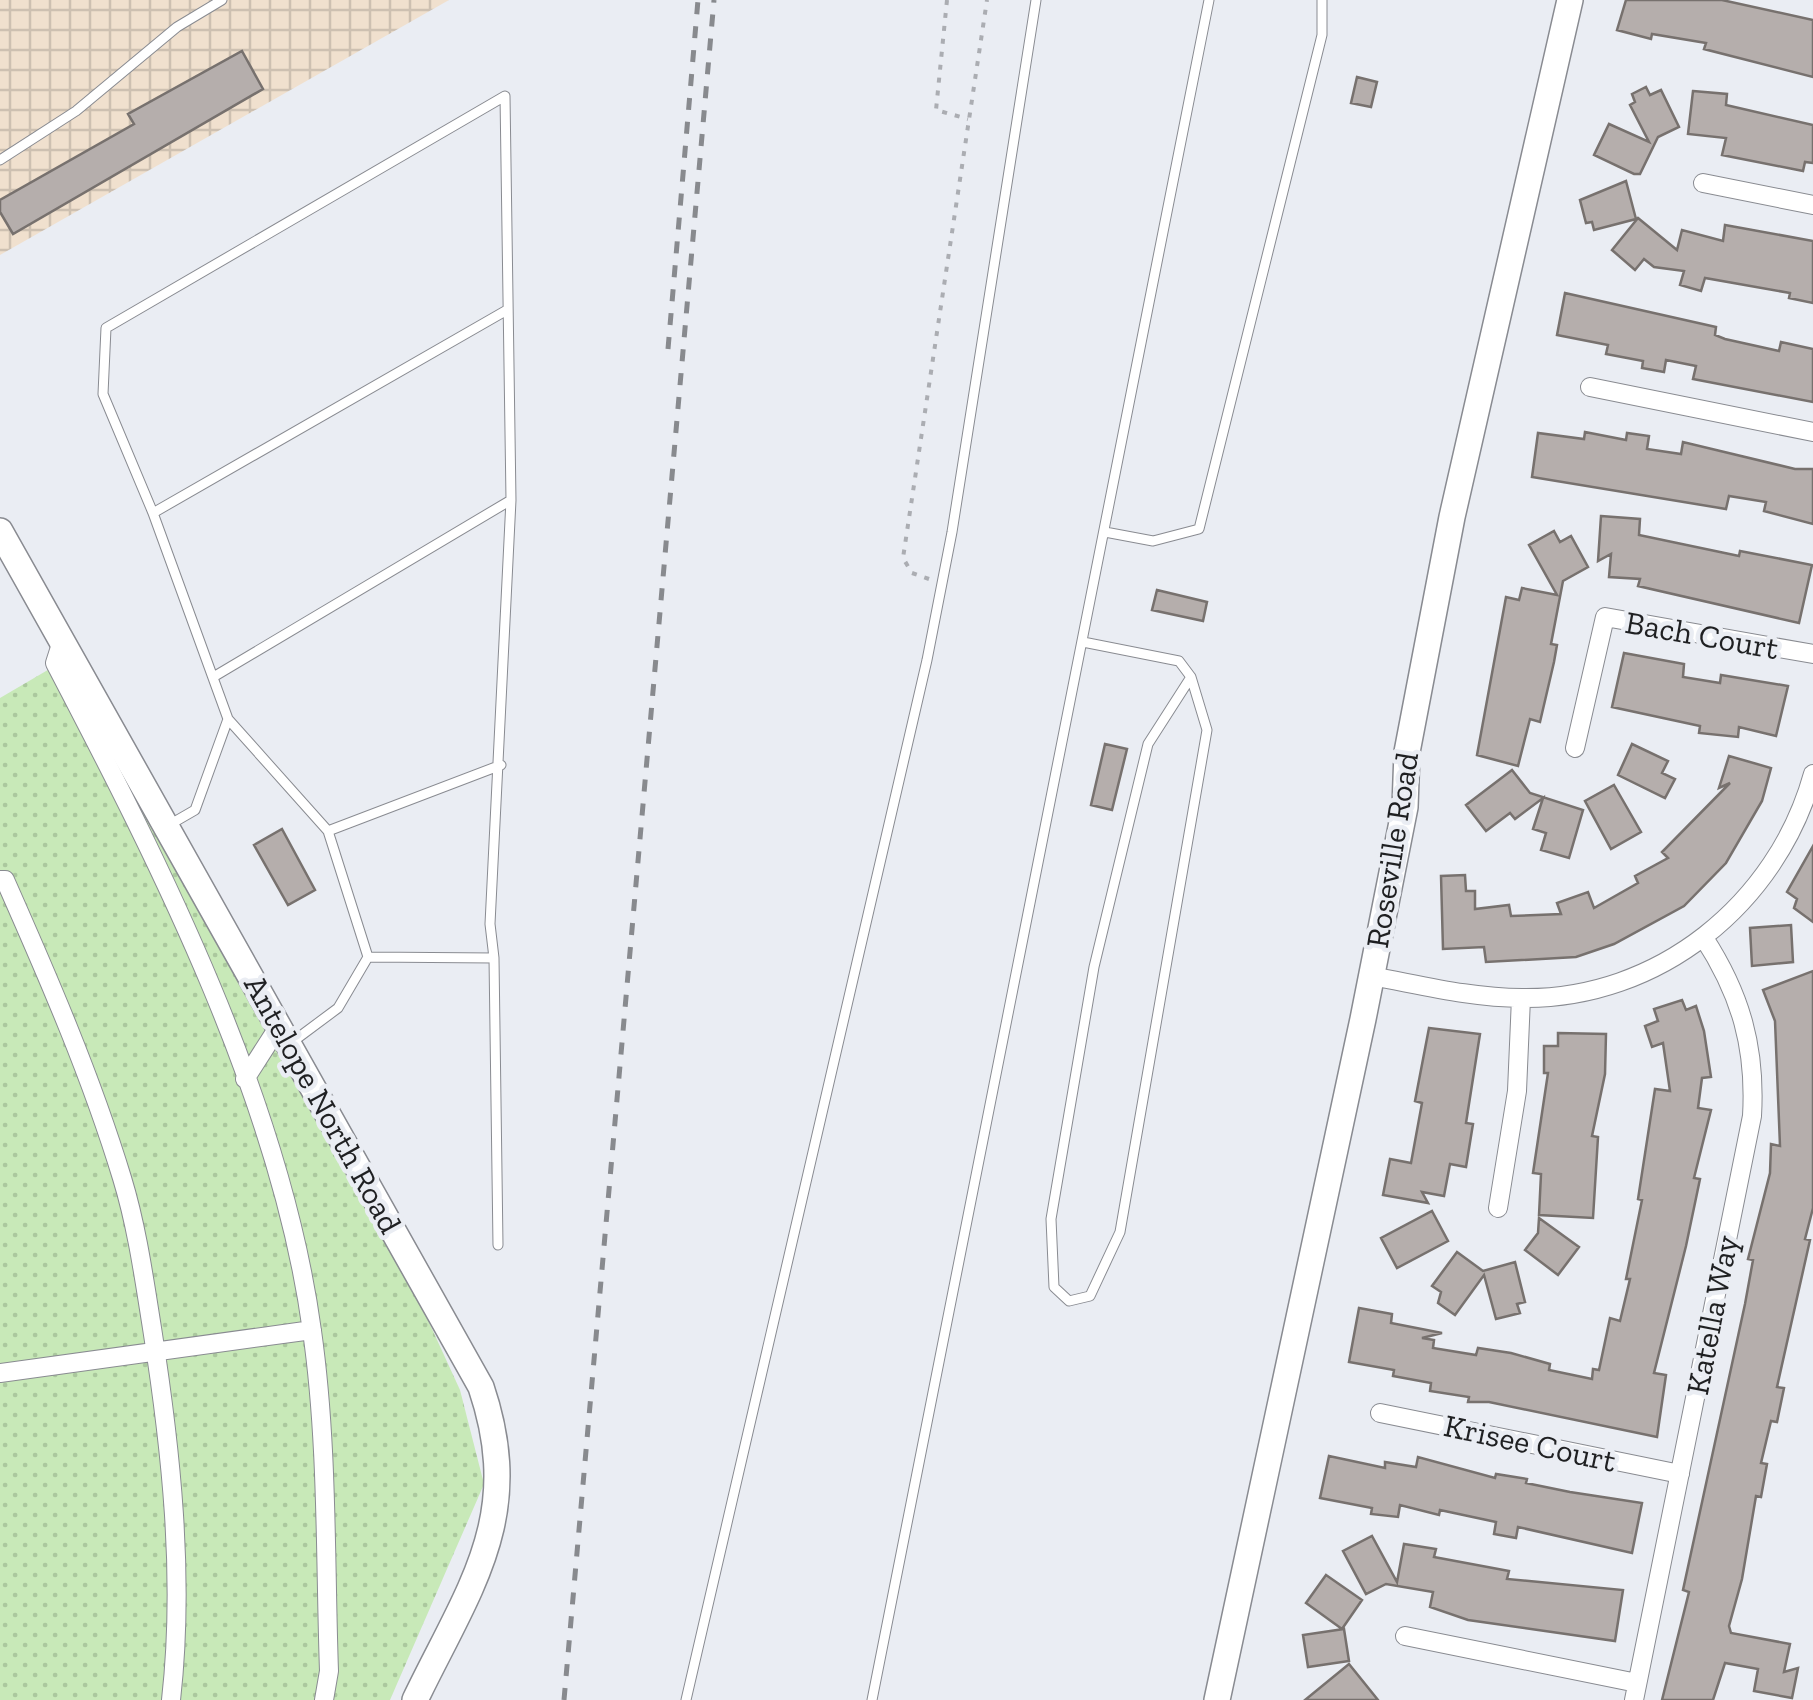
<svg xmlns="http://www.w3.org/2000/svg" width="1813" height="1700" font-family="'Zilla Slab',serif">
<defs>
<pattern id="industrial-grid" width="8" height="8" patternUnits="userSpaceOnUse" patternTransform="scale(2.5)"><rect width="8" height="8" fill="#f0e0ce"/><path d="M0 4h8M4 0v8" fill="none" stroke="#cdc0b1"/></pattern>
<pattern id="grass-dots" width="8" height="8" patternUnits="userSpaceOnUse" patternTransform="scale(2.5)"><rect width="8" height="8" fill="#c8e9b8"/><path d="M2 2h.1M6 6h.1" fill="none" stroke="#abc89e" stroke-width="1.8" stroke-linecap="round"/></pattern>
</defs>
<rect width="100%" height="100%" fill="#eaedf3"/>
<path fill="url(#industrial-grid)" d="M 0,0 L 449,0 L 0,255 Z"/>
<path fill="url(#grass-dots)" d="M 58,664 L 405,1270 L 460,1390 L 484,1484 L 390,1700 L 0,1700 L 0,698 Z"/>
<path fill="#b5aeac" stroke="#77716e" stroke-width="2.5" d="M 1626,0 L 1722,0 L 1813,20 L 1813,77 L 1704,49 L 1706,43 L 1652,34 L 1651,39 L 1617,30 Z
M 242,51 L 263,89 L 13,234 L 0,212 L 0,200 L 134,124 L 128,114 Z
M 1357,77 L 1377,82 L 1371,107 L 1351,103 Z
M 1646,87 L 1650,95 L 1661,90 L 1679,127 L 1658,137 L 1640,174 L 1634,174 L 1594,155 L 1609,124 L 1649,142 L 1630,105 L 1635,102 L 1632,94 Z
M 1693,91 L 1727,94 L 1726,105 L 1813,125 L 1813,163 L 1805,162 L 1803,171 L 1722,155 L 1726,138 L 1688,134 Z
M 1626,181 L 1636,219 L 1594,230 L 1592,222 L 1586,223 L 1580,200 Z
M 1638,218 L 1677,250 L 1682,230 L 1723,241 L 1725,225 L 1813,241 L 1813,303 L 1789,298 L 1790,293 L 1705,278 L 1701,291 L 1680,285 L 1684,271 L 1654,267 L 1644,259 L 1635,270 L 1612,250 Z
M 1565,293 L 1716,327 L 1715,335 L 1725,339 L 1779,351 L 1781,342 L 1813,349 L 1813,402 L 1693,379 L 1696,366 L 1666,360 L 1664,372 L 1642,368 L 1643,361 L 1606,354 L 1608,345 L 1557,335 Z
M 1585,432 L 1626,440 L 1627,433 L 1649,436 L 1647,449 L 1681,454 L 1683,442 L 1795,469 L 1813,469 L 1813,524 L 1764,511 L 1766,502 L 1729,496 L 1726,509 L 1532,477 L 1538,433 L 1584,439 Z
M 1601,516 L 1640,519 L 1639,535 L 1739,556 L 1740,551 L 1812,565 L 1799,623 L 1638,586 L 1640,579 L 1609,577 L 1611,554 L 1598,561 Z
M 1554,531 L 1560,542 L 1571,536 L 1588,567 L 1563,581 L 1551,644 L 1557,645 L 1554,662 L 1540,722 L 1530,719 L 1518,766 L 1477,755 L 1506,597 L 1519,600 L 1522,588 L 1557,595 L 1529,545 Z
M 1157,590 L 1207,602 L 1203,621 L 1152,610 Z
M 1624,653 L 1684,664 L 1683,677 L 1720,683 L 1721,675 L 1788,686 L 1776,736 L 1739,727 L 1738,737 L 1699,733 L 1700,726 L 1612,707 Z
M 1105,744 L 1127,749 L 1112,810 L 1091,805 Z
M 1632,744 L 1668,761 L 1662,773 L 1675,779 L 1665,798 L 1618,775 Z
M 1729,756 L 1771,768 L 1762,801 L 1726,863 L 1684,906 L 1614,944 L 1576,957 L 1486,962 L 1484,947 L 1443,949 L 1441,876 L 1465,875 L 1466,891 L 1475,891 L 1475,909 L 1509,905 L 1511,916 L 1561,914 L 1557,903 L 1588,892 L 1594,908 L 1638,883 L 1635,876 L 1668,858 L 1662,852 L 1730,783 L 1719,788 Z
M 1512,770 L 1530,793 L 1583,810 L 1569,858 L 1541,850 L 1546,833 L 1533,829 L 1543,798 L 1515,819 L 1510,813 L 1486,831 L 1466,805 Z
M 1614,785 L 1641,832 L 1611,849 L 1585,801 Z
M 282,829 L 315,890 L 288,905 L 254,845 Z
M 1813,846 L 1813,922 L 1794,908 L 1797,899 L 1787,892 Z
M 1791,925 L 1793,962 L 1752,966 L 1750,928 Z
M 1813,971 L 1813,1208 L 1805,1239 L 1810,1240 L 1777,1387 L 1784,1388 L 1777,1422 L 1771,1421 L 1761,1463 L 1767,1464 L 1761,1497 L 1756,1496 L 1742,1579 L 1729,1626 L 1731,1633 L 1790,1644 L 1784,1672 L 1798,1668 L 1792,1698 L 1754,1691 L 1758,1669 L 1725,1663 L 1713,1700 L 1662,1700 L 1689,1592 L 1683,1590 L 1745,1304 L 1753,1260 L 1748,1259 L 1770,1173 L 1771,1144 L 1780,1146 L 1775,1021 L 1763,990 Z
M 1682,1000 L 1686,1010 L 1696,1006 L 1704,1031 L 1711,1077 L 1702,1078 L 1698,1108 L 1711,1110 L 1694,1178 L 1700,1179 L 1686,1246 L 1654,1373 L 1666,1375 L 1657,1437 L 1489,1402 L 1468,1402 L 1469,1397 L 1430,1391 L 1431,1383 L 1393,1376 L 1394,1370 L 1349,1362 L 1359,1308 L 1392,1314 L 1391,1323 L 1442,1333 L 1422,1338 L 1434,1340 L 1433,1348 L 1476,1355 L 1478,1348 L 1511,1353 L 1550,1364 L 1549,1370 L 1592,1379 L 1593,1369 L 1599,1370 L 1610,1318 L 1620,1321 L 1630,1279 L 1626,1279 L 1642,1200 L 1638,1199 L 1655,1089 L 1670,1091 L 1663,1043 L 1652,1047 L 1645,1026 L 1658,1021 L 1654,1009 Z
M 1429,1028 L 1480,1034 L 1466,1123 L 1473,1124 L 1466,1167 L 1450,1164 L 1444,1196 L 1422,1192 L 1428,1203 L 1383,1195 L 1390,1159 L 1411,1163 L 1422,1103 L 1415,1101 Z
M 1558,1033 L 1606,1034 L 1605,1074 L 1592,1136 L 1598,1137 L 1593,1218 L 1539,1215 L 1541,1174 L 1533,1173 L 1548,1073 L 1544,1073 L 1544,1046 L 1558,1046 Z
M 1432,1211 L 1448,1241 L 1397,1268 L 1381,1238 Z
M 1539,1218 L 1579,1247 L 1558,1275 L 1525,1250 L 1538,1233 Z
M 1457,1252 L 1483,1271 L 1515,1262 L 1525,1302 L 1517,1304 L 1520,1313 L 1496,1319 L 1484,1275 L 1455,1315 L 1438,1303 L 1441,1292 L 1432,1286 Z
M 1329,1456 L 1385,1468 L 1385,1462 L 1416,1467 L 1418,1457 L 1495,1478 L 1496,1474 L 1527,1479 L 1526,1483 L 1570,1492 L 1642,1503 L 1632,1553 L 1518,1527 L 1516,1538 L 1494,1534 L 1496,1522 L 1440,1510 L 1439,1515 L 1400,1505 L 1398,1517 L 1371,1514 L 1372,1508 L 1320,1498 Z
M 1372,1536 L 1397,1582 L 1404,1544 L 1436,1549 L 1434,1557 L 1509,1571 L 1507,1579 L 1623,1590 L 1615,1641 L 1468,1620 L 1430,1607 L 1433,1592 L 1386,1584 L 1366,1594 L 1343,1551 Z
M 1326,1575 L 1362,1600 L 1342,1629 L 1306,1603 Z
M 1344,1629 L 1349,1661 L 1308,1667 L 1303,1635 Z
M 1349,1664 L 1378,1700 L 1305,1700 Z"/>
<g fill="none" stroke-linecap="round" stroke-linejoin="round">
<defs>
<path id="service" d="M 0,160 L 76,111 L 177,27 L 222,0
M 153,513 L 507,310
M 1105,532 L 1153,541 L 1199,529 L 1322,35 L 1322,0
M 1083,642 L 1179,661 L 1191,677 L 1207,730 L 1120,1232 L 1090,1296 L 1069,1301 L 1054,1287 L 1051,1219 L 1094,967 L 1148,744 L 1191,677
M 215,676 L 511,500 L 490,924 L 494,958 L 368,957
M 169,825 L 195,810 L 228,719
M 328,831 L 501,765
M 494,958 L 498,1245
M 291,1043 L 338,1008 L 368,957 L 328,831 L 228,719 L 153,513 L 103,394 L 106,328 L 505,96 L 511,500
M 686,1700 L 927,660 L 952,532 L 1036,0
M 872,1700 L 1209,0"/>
<path id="minor" d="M 1703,183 L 1813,205
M 1590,387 L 1813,432
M 62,641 L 55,663 C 161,866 281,1102 312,1331 C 328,1443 325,1559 329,1671 L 324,1700
M 1575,748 L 1605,617 L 1813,654
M 0,880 L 5,880 C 48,977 91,1076 122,1178 C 137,1227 144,1278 152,1328 C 171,1449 185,1577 171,1700
M 1371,976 C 1421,985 1471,998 1522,998 C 1658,1000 1777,904 1813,774
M 245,1079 L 279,1026
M 1498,1208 L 1517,1091 L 1521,998
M 0,1373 L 312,1330
M 1380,1413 L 1680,1474
M 1405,1636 L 1637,1683
M 1634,1700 L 1752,1116 C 1756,1048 1741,995 1704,938"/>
<path id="secondary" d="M 0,531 L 481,1387 C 525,1517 470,1586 415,1700
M 1217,1700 L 1363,1019 L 1405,807 L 1407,752 L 1452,517 L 1570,0"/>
</defs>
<use href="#service" stroke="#898b91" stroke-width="11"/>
<use href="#minor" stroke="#898b91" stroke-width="20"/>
<use href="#secondary" stroke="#898b91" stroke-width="28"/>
<path stroke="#abadb2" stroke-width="4" stroke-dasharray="5 8" stroke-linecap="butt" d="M 947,0 L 936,110 L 968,119
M 929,579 L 912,573 L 903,558 L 987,0"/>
<use href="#service" stroke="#fff" stroke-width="9"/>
<use href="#minor" stroke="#fff" stroke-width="18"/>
<use href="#secondary" stroke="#fff" stroke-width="25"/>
<path stroke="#888a8e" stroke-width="5" stroke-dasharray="12 12" stroke-linecap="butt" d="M 668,349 L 698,0
M 564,1700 L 714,0"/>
</g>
<g text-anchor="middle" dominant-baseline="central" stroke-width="9" stroke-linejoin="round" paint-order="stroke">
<g font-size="32" fill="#1f2022" stroke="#eaedf3">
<text transform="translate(1702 635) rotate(10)">Bach Court</text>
<text transform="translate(1392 850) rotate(-81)">Roseville Road</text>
<text transform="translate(323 1104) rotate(61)">Antelope North Road</text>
<text transform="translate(1712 1315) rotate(-79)">Katella Way</text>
<text transform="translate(1530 1443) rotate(12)">Krisee Court</text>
</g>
</g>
</svg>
